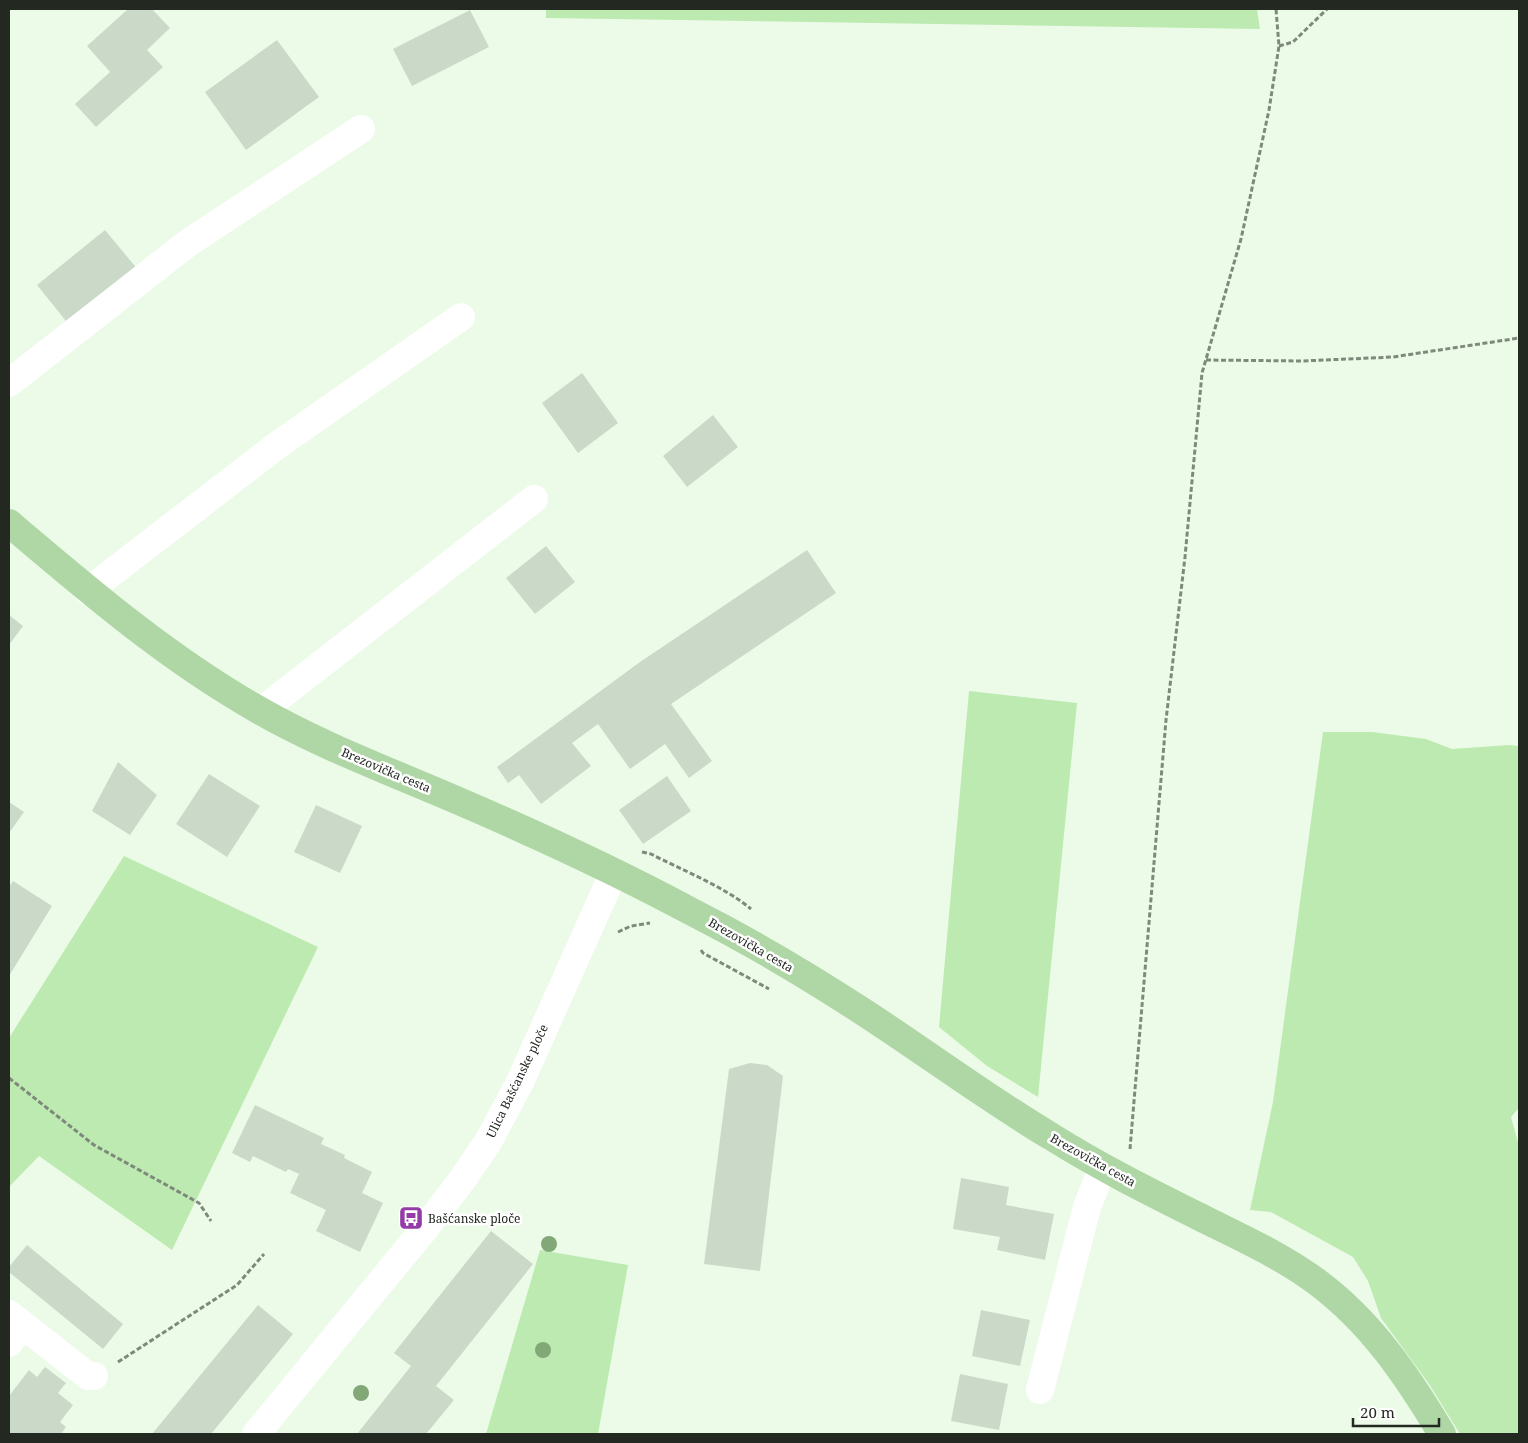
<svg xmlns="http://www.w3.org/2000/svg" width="1528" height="1443" font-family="'Noto Serif',serif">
<rect width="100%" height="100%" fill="#ecfbe8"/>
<path fill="#bceab1" d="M 546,9 L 1257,9 L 1260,29 L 546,18 Z
M 969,691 L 1077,703 L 1038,1097 L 987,1066 L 939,1027 Z
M 1323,732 L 1372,732 L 1426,739 L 1452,749 L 1509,745 L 1519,746 L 1519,1108 L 1511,1117 L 1519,1146 L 1519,1434 L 1460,1434 L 1429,1384 L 1381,1318 L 1368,1281 L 1353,1257 L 1271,1212 L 1250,1210 L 1273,1102 Z
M 124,856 L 318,947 L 172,1250 L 39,1156 L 9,1187 L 9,1038 Z
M 540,1250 L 628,1265 L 598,1434 L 486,1434 Z"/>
<path fill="#cbdac8" d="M 128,9 L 152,9 L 170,28 L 147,50 L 163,67 L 96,127 L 75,104 L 110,72 L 87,46 Z
M 470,10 L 489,47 L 412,86 L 393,49 Z
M 277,40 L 319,97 L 246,150 L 205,92 Z
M 105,230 L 139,271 L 70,326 L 37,285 Z
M 582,373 L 618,423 L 578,453 L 542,403 Z
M 713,415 L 738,447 L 687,487 L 663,456 Z
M 546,546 L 575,582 L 535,614 L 506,578 Z
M 807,550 L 836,593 L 671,704 L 712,761 L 689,778 L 665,744 L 630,769 L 598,724 L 572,743 L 591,766 L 541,804 L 519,775 L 508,783 L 497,767 L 640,662 Z
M 9,615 L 23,626 L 9,645 Z
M 118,762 L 157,795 L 130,835 L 92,811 Z
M 209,774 L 260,806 L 227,857 L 176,824 Z
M 667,776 L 691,811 L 643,844 L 619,810 Z
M 9,802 L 24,812 L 9,833 Z
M 316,805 L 362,826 L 340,873 L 294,852 Z
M 13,881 L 52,906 L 9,976 L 9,887 Z
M 750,1063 L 767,1065 L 783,1076 L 760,1271 L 704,1264 L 729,1069 Z
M 255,1105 L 324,1138 L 321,1144 L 345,1155 L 344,1158 L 372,1172 L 362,1193 L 383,1203 L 360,1252 L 316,1231 L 326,1210 L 290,1193 L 299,1174 L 288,1169 L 286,1172 L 253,1156 L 250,1162 L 232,1153 Z
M 961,1178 L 1009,1187 L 1006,1205 L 1054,1214 L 1045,1260 L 997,1250 L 1000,1237 L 953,1229 Z
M 491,1231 L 533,1264 L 436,1386 L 454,1400 L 426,1434 L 357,1434 L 411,1366 L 394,1353 Z
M 27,1245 L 123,1324 L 103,1349 L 9,1272 L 9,1267 Z
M 258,1305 L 293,1334 L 211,1434 L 152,1434 Z
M 981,1310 L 1030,1320 L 1020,1366 L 972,1356 Z
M 45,1367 L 66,1383 L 58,1393 L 73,1405 L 60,1422 L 66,1427 L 61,1434 L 9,1434 L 9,1396 L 29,1370 L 37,1377 Z
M 960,1374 L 1008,1384 L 999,1430 L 951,1421 Z"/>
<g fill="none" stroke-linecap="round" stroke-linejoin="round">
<path stroke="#7e887b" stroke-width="3" stroke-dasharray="5 2.5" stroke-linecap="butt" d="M 1279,46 L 1293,42 L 1327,9
M 1206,360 L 1302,361 L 1393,357 L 1519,338
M 642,852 L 651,854 C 682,870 725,887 751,909
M 618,932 L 631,926 L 650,923
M 701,950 L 703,953 L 769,989
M 9,1078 L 94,1145 L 199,1203 L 211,1221
M 1130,1149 L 1166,720 L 1185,557 L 1202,373 L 1241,239 L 1269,110 L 1279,46 L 1276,9
M 118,1362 L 237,1285 L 264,1254"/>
<path stroke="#fff" stroke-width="28" d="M 9,383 L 188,243 L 361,129
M 88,591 L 279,444 L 461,317
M 261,711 L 534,499
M 9,1314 L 88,1376 L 94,1376
M 9,1343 L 23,1325
M 1040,1390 L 1087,1207 L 1103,1167
M 256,1434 L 426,1227 L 462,1180 L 488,1142 L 520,1082 L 614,872"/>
<path stroke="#afd7a6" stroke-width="28" d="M 9,523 C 88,590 166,657 257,709 C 321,746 392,772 461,802 C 540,836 618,872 694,913 C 753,943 810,977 865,1013 C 928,1054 988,1099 1052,1137 C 1103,1169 1158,1196 1212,1223 C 1248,1241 1285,1258 1317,1282 C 1371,1322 1408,1377 1442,1434"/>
</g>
<g fill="#82a878">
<circle cx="549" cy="1244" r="8"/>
<circle cx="543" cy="1350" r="8"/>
<circle cx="361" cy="1393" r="8"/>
</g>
<defs>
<symbol id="bus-square" viewBox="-11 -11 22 22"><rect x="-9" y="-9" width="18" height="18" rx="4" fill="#943ba7" stroke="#fff"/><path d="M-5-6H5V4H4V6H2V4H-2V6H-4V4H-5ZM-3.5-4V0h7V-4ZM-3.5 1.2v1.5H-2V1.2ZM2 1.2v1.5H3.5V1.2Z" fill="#fff"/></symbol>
</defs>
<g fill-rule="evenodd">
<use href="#bus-square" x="397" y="1204" width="28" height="28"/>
</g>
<g text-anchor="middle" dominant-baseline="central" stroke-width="5" stroke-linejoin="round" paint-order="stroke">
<g font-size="12" fill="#232821" stroke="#fff">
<text transform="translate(386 770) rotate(23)">Brezovička cesta</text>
<text transform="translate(751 945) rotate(30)">Brezovička cesta</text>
<text transform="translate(517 1081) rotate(-64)">Ulica Bašćanske ploče</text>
<text transform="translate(1093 1160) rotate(29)">Brezovička cesta</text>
</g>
<g font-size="12" fill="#232821" stroke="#fff" text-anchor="start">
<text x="428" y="1218">Bašćanske ploče</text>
</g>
</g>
<rect width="1528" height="1443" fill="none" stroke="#232821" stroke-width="20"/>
<path d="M1353 1418v8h86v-8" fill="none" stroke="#232821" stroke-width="2.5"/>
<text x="1360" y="1418" font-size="15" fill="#232821" stroke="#ffffff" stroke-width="4" paint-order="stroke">20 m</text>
</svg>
